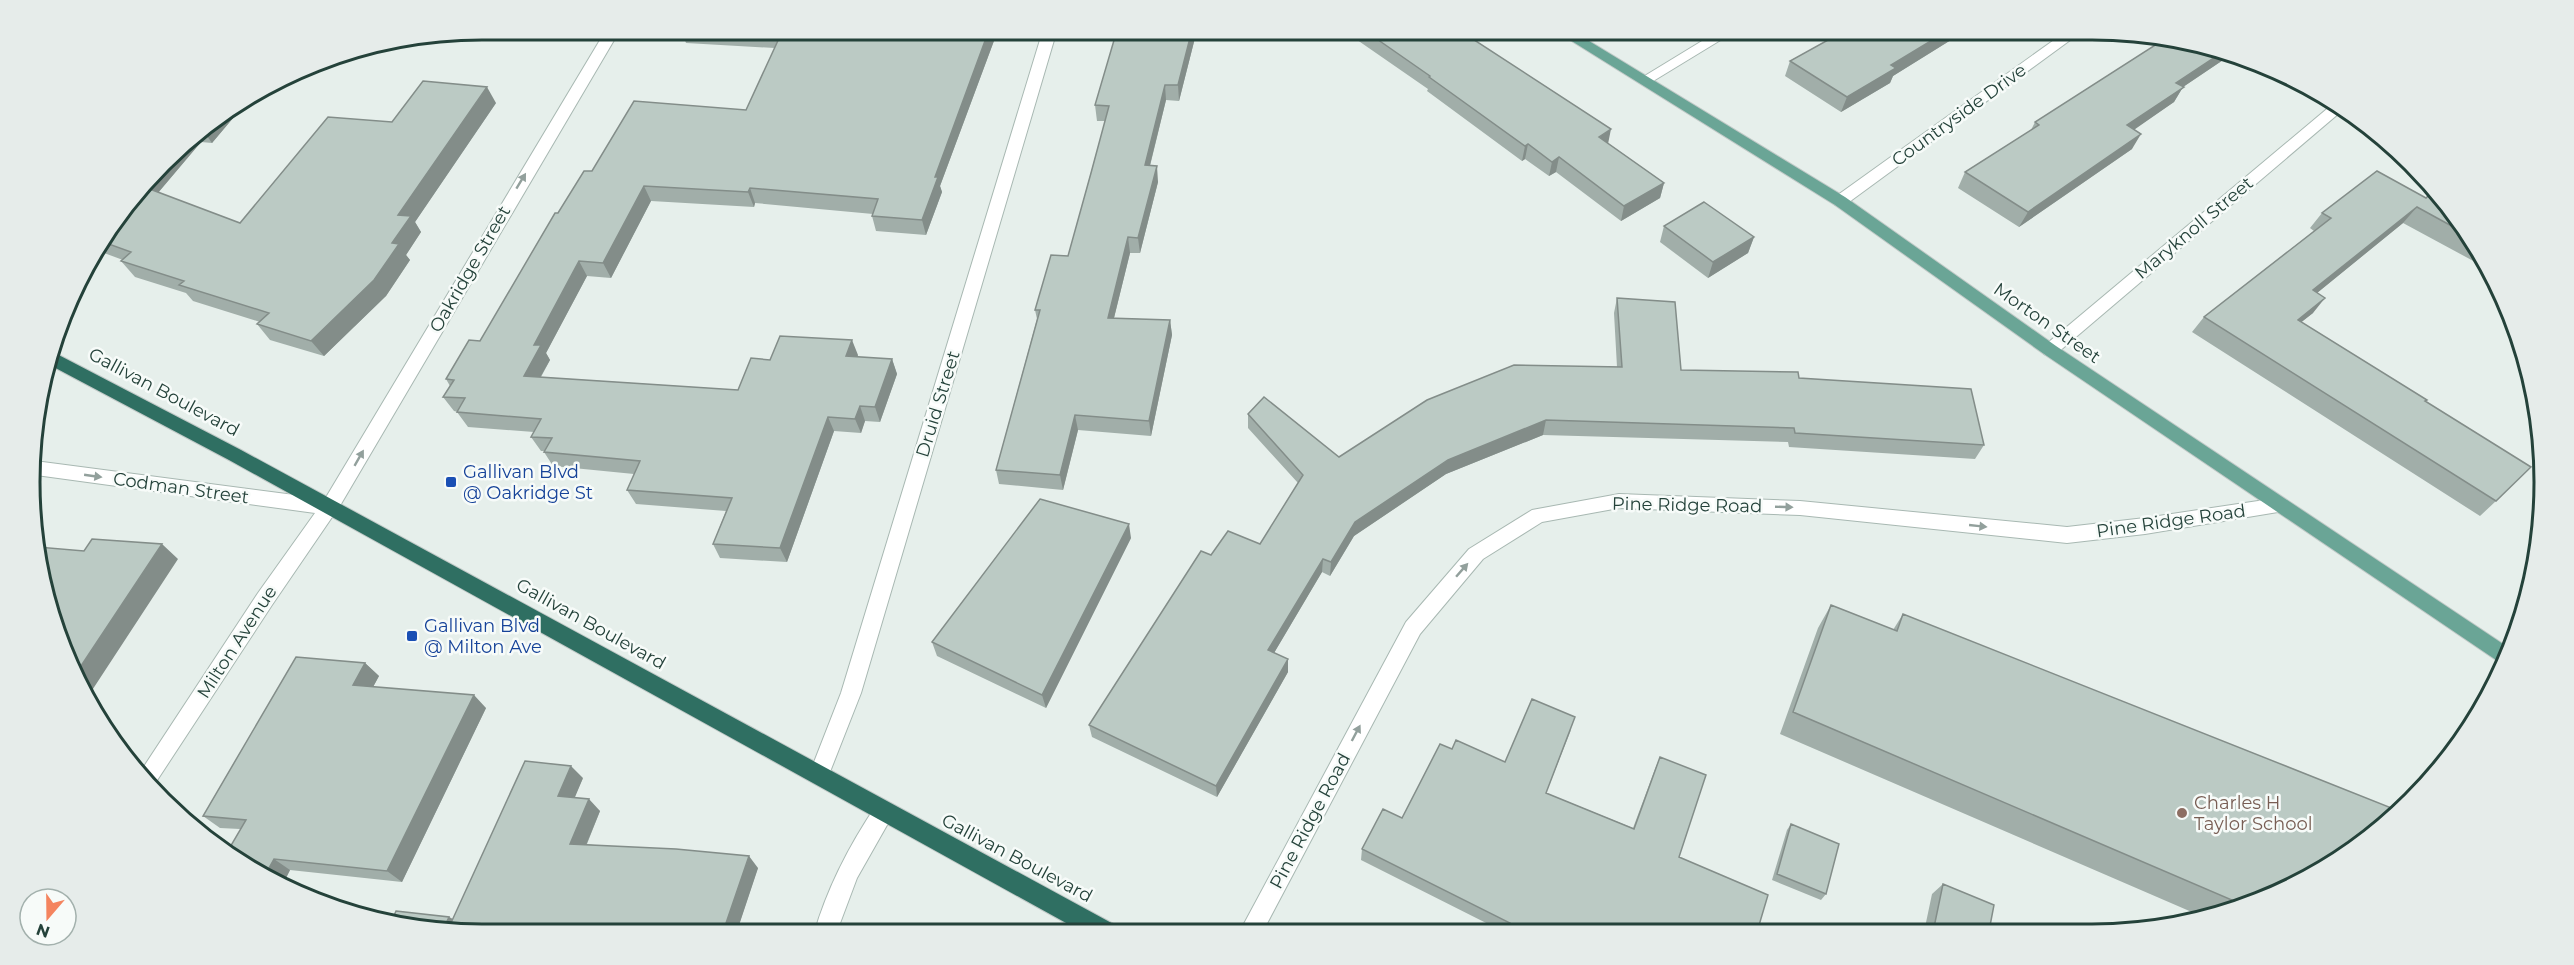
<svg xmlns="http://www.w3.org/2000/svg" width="2574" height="965" font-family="Montserrat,sans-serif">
<rect width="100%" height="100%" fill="#e6efeb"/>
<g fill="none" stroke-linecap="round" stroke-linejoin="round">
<defs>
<path id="minor" d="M 606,30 L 620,30 L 341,504 L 272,605 L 154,785 L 141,771 L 258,593 L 315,513 L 36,475 L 35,461 L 325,499 Z
M 1043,30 L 1057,30 L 861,693 L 826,782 L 819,785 L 812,782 L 809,775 L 841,693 Z
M 1720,30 L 1737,30 L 1650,83 L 1645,84 L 1638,80 Z
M 2068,30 L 2084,30 L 1845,205 L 1835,205 L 1832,201 L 1835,197 Z
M 2334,103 L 2344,109 L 2056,354 L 2050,356 L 2044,354 L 2042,350 L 2044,346 Z
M 1619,494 L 1800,501 L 2067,527 L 2145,518 L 2278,498 L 2284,500 L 2287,505 L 2284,510 L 2278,512 L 2145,534 L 2067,543 L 1800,515 L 1619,508 L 1542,522 L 1483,559 L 1420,634 L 1262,933 L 1239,933 L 1406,622 L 1469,549 L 1532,510 Z
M 884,801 L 891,804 L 895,811 L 857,878 L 836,934 L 814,934 C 827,888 850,844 877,804 Z"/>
<path id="major" d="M 1554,30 L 1571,30 L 1845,197 L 2056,346 L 2509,648 L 2502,664 L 2044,354 L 1835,205 Z"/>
<path id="highway" d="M 51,351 L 241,450 L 1117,926 L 1120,934 L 1086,934 L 229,460 L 48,364 Z"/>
</defs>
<use href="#minor" stroke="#a8b8b2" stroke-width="2"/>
<use href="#major" stroke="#c2cac8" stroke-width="2"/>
<use href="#highway" stroke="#c2cac8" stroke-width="2"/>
<use href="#minor" fill="#fff" fill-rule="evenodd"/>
<use href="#major" fill="#6aa596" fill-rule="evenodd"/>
<use href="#highway" fill="#2f6f62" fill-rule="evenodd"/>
</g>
<path fill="#a1aea9" d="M 498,30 L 538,30 L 536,33 Z
M 681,30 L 998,30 L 940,186 L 942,192 L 926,235 L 876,231 L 872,216 L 873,214 L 755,203 L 754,207 L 651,201 L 611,278 L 587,276 L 546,353 L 550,360 L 541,377 L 738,390 L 770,360 L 858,355 L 857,357 L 892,359 L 897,374 L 880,422 L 865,421 L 861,433 L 834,431 L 787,562 L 720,558 L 713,544 L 726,511 L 636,504 L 627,490 L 634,474 L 553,466 L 544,452 L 545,451 L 541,451 L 531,437 L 534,432 L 468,427 L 457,412 L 458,412 L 454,411 L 443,397 L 450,386 L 446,379 L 480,341 L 558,213 L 592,171 L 746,110 L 775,48 L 686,43 Z
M 1117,30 L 1197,30 L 1179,101 L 1166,100 L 1150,166 L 1158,182 L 1140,253 L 1130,253 L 1114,318 L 1170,320 L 1172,335 L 1151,436 L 1078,430 L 1063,490 L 999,484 L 996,470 L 1037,319 L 1035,310 L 1068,256 L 1105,121 L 1097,121 L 1095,105 Z
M 1337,30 L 1459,30 L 1608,143 L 1664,183 L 1660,198 L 1621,221 L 1556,172 L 1549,176 L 1525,159 L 1522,161 L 1427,91 L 1428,89 L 1350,35 L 1347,37 Z
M 1846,30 L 1967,30 L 1893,76 L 1890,83 L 1841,112 L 1785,76 L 1790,61 Z
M 2209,46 L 2232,54 L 2183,87 L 2174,102 L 2134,129 L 2132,149 L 2019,227 L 1958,188 L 1965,172 L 2031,130 L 2035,122 Z
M 255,92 L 212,143 L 201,142 L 158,193 L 240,223 L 392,122 L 496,103 L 415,222 L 421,232 L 406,255 L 410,260 L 386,296 L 324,356 L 270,340 L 257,324 L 260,322 L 193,301 L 186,293 L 135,277 L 121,261 L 123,260 L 96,250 L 184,142 Z
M 2435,189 L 2484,257 L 2490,270 L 2403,223 L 2317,293 L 2313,313 L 2301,322 L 2425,401 L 2496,501 L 2480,516 L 2192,332 L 2204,317 L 2314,231 L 2310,228 L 2322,213 L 2426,198 Z
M 1664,226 L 1754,237 L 1748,253 L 1708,278 L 1660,242 Z
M 1617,298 L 1681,370 L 1799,378 L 1984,445 L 1975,459 L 1789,447 L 1788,442 L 1543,435 L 1446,474 L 1354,536 L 1330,576 L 1322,572 L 1274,653 L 1288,659 L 1288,672 L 1217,797 L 1092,737 L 1089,725 L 1211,555 L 1260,544 L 1298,483 L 1248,428 L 1248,414 L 1339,457 L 1617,367 L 1614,313 Z
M 1131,538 L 1046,708 L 937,656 L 932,642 Z
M 1831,605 L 1893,630 L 1903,614 L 2291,888 L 2201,916 L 1780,734 L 1818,628 Z
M 365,663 L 379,676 L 373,687 L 486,708 L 402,882 L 290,870 L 281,888 L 240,829 L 220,828 L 203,816 Z
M 1571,730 L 1546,793 L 1633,828 L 1655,769 L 1660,757 L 1679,857 L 1757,932 L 1506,933 L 1361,860 L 1362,849 L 1402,818 L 1452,749 L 1505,762 Z
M 583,778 L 574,798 L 600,811 L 587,844 L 758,868 L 736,934 L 483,935 L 459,932 L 454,928 L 391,923 L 449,917 L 453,919 Z
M 1791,824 L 1826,894 L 1821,900 L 1772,880 L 1787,830 Z
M 1943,884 L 1989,931 L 1924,932 L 1932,894 Z"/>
<path fill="#838d89" d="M 989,30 L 998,30 L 940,186 L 942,192 L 926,235 L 922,220 L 935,177 Z
M 1192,30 L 1197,30 L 1179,101 L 1178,85 Z
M 1347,30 L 1350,30 L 1350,35 L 1347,37 Z
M 1949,30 L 1967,30 L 1893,76 L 1890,83 L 1841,112 L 1847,97 L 1891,65 Z
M 2224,51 L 2232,54 L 2183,87 L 2174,102 L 2118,141 L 2127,125 L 2176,83 Z
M 1165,85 L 1166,100 L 1146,181 L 1145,165 Z
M 487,87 L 496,103 L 415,222 L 421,232 L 406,255 L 410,260 L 386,296 L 324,356 L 311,341 L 392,243 L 398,215 Z
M 255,92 L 212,143 L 202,129 Z
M 1611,129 L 1608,144 L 1599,137 Z
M 195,134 L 201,142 L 151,201 L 144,192 L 184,142 Z
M 2141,134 L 2132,149 L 2019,227 L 2028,212 Z
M 1528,144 L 1525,159 L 1522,161 L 1525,146 Z
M 1559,157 L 1556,172 L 1549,176 L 1552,162 Z
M 1157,166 L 1158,182 L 1140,253 L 1138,238 Z
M 1664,183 L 1660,198 L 1621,221 L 1624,206 Z
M 644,186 L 651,201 L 611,278 L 603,263 Z
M 750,188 L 755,203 L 754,207 L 748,192 Z
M 2417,207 L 2403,223 L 2301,306 L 2313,290 Z
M 1128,237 L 1130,253 L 1110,334 L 1108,318 Z
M 1754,237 L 1748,253 L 1708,278 L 1713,262 Z
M 579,261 L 587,276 L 546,353 L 550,360 L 533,390 L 524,376 L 534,345 Z
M 2325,298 L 2313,313 L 2285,335 L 2298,320 Z
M 1170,320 L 1172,335 L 1151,436 L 1149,421 Z
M 852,340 L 858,355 L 852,371 L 846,356 Z
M 892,359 L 897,374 L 880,422 L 875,407 Z
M 860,406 L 865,421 L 861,433 L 855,419 Z
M 1075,415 L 1078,430 L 1063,490 L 1060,475 Z
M 828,417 L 834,431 L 787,562 L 780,548 Z
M 1546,420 L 1543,435 L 1446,474 L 1354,536 L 1330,576 L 1331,562 L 1355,522 L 1448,460 Z
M 1129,524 L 1131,538 L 1046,708 L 1042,695 Z
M 162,544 L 178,559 L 87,698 L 75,675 Z
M 1323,559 L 1322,572 L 1268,663 L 1268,650 Z
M 1288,659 L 1288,672 L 1217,797 L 1216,786 Z
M 365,663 L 379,676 L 367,698 L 353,685 Z
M 474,695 L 486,708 L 402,882 L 387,871 Z
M 571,766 L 583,778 L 570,809 L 558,796 Z
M 589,799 L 600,811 L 582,855 L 570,844 Z
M 749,856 L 758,868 L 736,934 L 730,934 L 724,929 Z
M 274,859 L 290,870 L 281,888 L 264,877 Z
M 449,917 L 457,922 L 450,925 L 454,928 L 453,931 L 443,930 Z
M 720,928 L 726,934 L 718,934 Z"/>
<path fill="#bbcac4" stroke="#838d89" stroke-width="1.5" d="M 719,30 L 989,30 L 935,177 L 938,177 L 922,220 L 872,216 L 878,199 L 750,188 L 748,192 L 644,186 L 603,263 L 579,261 L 534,345 L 541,345 L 524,376 L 738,390 L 751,358 L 770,360 L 780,336 L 852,340 L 846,356 L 892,359 L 875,407 L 860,406 L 855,419 L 828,417 L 780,548 L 713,544 L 732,498 L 627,490 L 640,461 L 544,452 L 552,438 L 531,437 L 541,419 L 457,412 L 465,398 L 443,397 L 454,380 L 446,379 L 469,340 L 480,341 L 555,213 L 558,213 L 584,171 L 592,171 L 634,101 L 746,110 L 781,34 Z
M 1117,30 L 1192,30 L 1178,85 L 1165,85 L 1145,165 L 1157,166 L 1138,238 L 1128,237 L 1108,318 L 1170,320 L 1149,421 L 1075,415 L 1060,475 L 996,470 L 1040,310 L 1035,310 L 1051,255 L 1068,256 L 1091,173 L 1109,106 L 1095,105 Z
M 1364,30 L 1459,30 L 1611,129 L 1599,137 L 1664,183 L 1624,206 L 1559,157 L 1552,162 L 1528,144 L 1525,146 L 1429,77 L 1430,76 Z
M 1846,30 L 1949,30 L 1891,65 L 1896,68 L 1847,97 L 1790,61 Z
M 2163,40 L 2209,46 L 2224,51 L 2176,83 L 2184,87 L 2127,125 L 2141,134 L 2028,212 L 1965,172 L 2039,125 L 2035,122 Z
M 423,81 L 487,87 L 398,215 L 411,216 L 392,243 L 399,244 L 374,280 L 311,341 L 257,324 L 269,313 L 179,285 L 184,281 L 121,261 L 131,252 L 103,242 L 147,188 L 240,223 L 328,117 L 392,122 Z
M 2377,171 L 2426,198 L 2435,189 L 2468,235 L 2417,207 L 2313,290 L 2325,298 L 2298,320 L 2427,400 L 2425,401 L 2531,467 L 2496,501 L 2204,317 L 2331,218 L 2322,213 Z
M 1704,202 L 1754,237 L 1713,262 L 1664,226 Z
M 1617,298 L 1675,302 L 1681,370 L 1798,372 L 1799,378 L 1971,389 L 1984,445 L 1795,433 L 1794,428 L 1546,420 L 1448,460 L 1355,522 L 1331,562 L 1323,559 L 1268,650 L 1288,659 L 1216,786 L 1089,725 L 1201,551 L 1211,555 L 1228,531 L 1260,544 L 1303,475 L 1248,414 L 1264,397 L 1339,457 L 1427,400 L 1514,365 L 1622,367 Z
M 1040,499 L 1129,524 L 1042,695 L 932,642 Z
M 92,539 L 162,544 L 75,675 L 65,656 L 39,571 L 38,547 L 84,551 Z
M 1831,605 L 1897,631 L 1903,614 L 2399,811 L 2390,822 L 2291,888 L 2241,904 L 1793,712 Z
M 296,657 L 365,663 L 353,685 L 474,695 L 387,871 L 274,859 L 264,877 L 226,854 L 246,820 L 203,816 Z
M 1532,699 L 1575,717 L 1546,793 L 1634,829 L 1660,757 L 1706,775 L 1679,857 L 1768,895 L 1757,932 L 1526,933 L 1509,925 L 1510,923 L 1362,849 L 1383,809 L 1402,818 L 1440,744 L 1452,749 L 1456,740 L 1505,762 Z
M 525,761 L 571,766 L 558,796 L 589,799 L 570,844 L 676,849 L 749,856 L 724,929 L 720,928 L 718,934 L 554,935 L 450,925 Z
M 1791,824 L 1839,844 L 1826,894 L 1777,874 Z
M 1943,884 L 1994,905 L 1989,931 L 1933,932 Z
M 396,911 L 449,917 L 443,930 L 391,923 Z"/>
<defs><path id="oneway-solid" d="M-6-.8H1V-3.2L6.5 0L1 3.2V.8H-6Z" transform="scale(1.5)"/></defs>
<g fill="#92a09c">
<use href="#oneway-solid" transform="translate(521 181) rotate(-59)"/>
<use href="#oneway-solid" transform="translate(359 458) rotate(-60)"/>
<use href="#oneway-solid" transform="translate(93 476) rotate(8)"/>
<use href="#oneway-solid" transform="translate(1784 507) rotate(2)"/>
<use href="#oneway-solid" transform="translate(1978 526) rotate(6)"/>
<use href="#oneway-solid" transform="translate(1462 570) rotate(-49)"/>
<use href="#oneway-solid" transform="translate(1356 733) rotate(-62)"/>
</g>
<g fill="#1a4fb4" stroke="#f7fbf9" stroke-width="2">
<rect x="445" y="476" width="12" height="12" rx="3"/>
<rect x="406" y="630" width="12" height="12" rx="3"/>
</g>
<circle fill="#8d6e63" stroke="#f7fbf9" stroke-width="2" cx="2182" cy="813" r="6"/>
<g text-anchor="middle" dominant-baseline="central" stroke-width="5" stroke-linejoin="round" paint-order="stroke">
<g font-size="18" fill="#24423a" stroke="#f7fbf9">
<text transform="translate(1959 115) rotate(-36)">Countryside Drive</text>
<text transform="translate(2194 228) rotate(-40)">Maryknoll Street</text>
<text transform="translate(470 269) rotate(-60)">Oakridge Street</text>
<text transform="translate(2047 323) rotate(35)">Morton Street</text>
<text transform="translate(164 392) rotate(28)">Gallivan Boulevard</text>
<text transform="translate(938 404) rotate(-73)">Druid Street</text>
<text transform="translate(181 488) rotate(8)">Codman Street</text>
<text transform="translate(1687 505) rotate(1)">Pine Ridge Road</text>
<text transform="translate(2171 521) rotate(-8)">Pine Ridge Road</text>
<text transform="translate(591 624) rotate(29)">Gallivan Boulevard</text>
<text transform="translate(237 642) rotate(-57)">Milton Avenue</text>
<text transform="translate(1310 821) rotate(-62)">Pine Ridge Road</text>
<text transform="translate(1017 858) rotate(28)">Gallivan Boulevard</text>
</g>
<g font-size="18" fill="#164399" stroke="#f7fbf9" text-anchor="start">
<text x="463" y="472">Gallivan Blvd<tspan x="463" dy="21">@ Oakridge St</tspan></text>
<text x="424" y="626">Gallivan Blvd<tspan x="424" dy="21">@ Milton Ave</tspan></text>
</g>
<g font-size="18" fill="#785e54" stroke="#f7fbf9" text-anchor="start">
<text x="2194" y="803">Charles H<tspan x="2194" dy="21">Taylor School</tspan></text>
</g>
</g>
<path d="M0 0H2574V965H0ZM482 40H2092A442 442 0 0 1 2534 482V482A442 442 0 0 1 2092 924H482A442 442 0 0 1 40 482V482A442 442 0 0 1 482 40Z" fill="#e6ecea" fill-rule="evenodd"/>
<path fill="none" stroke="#24423a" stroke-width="3" d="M482 40H2092A442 442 0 0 1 2534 482V482A442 442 0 0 1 2092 924H482A442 442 0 0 1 40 482V482A442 442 0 0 1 482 40Z"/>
<g transform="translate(48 917) rotate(200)"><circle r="28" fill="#f7fbf9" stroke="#a3b1ad" stroke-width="1.5"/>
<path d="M0-4.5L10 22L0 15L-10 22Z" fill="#f4845f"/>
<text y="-9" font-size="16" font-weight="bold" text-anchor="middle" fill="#24423a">N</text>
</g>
</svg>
